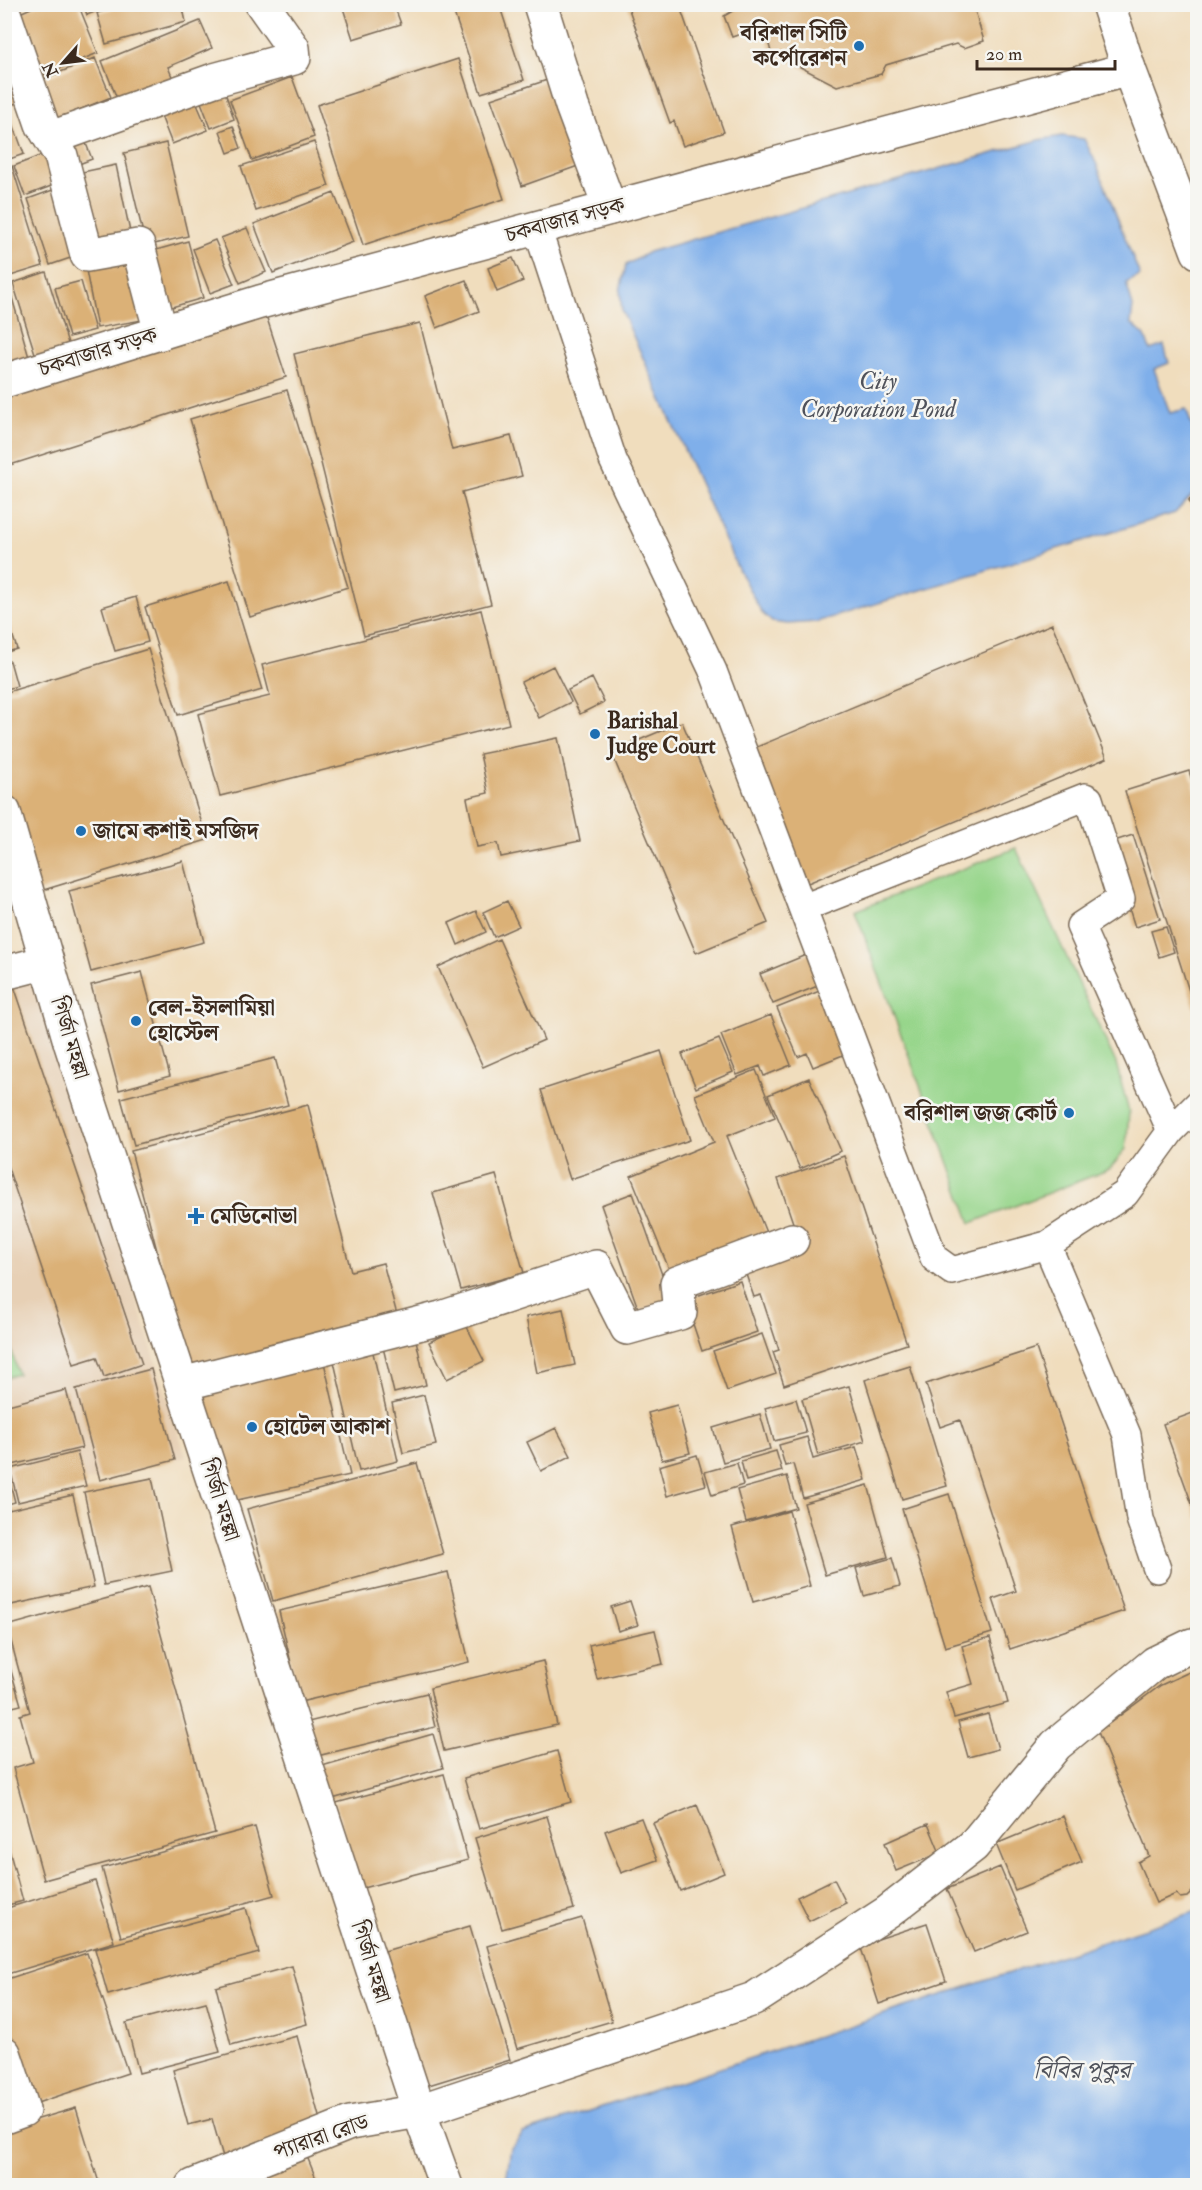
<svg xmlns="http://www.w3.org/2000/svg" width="1202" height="2190" font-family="'IM FELL Double Pica','Noto Serif Bengali',serif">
<rect width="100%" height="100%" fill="#f6f6f2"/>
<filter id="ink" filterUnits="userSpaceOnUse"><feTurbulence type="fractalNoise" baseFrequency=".0167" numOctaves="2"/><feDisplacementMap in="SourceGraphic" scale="12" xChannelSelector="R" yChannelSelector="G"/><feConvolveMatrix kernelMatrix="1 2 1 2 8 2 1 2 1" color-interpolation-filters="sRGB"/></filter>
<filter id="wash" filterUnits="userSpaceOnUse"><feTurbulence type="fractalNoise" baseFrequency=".008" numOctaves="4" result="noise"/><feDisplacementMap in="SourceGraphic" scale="24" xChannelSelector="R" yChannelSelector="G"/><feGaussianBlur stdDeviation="1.35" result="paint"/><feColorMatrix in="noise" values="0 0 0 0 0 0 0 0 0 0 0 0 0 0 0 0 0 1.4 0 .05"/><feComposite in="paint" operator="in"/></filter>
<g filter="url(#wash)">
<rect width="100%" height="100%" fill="#f0ddbd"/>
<path fill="#e7d0b5" d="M 31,968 L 186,1457 L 5,1501 L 5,1378 L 18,1374 L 5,1326 L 5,976 Z"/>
<path fill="#96d58a" stroke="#688054" stroke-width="1.5" d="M 1016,848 L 1116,1063 L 1129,1112 L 1126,1149 L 1110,1169 L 971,1223 L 855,911 Z
M 5,1326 L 18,1374 L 5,1378 L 4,1378 Z"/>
<path fill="#7fafea" stroke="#5d6c84" stroke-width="1.5" d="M 1062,136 L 1084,139 L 1097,165 L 1140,276 L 1126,283 L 1133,306 L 1131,323 L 1145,336 L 1150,350 L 1164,345 L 1169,363 L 1154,369 L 1170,413 L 1186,409 L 1197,440 L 1197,490 L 1175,513 L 816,622 L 788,624 L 772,622 L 762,613 L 736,565 L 622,311 L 620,291 L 626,265 L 649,252 L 1039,140 Z
M 1197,1911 L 1197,2185 L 508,2185 L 506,2181 L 511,2148 L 523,2133 Z"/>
<g id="blocks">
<path fill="#dbb177" d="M 40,4 L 78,4 L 98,53 L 38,77 L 13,16 Z
M 83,4 L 112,4 L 112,5 L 87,15 Z
M 130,4 L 182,4 L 186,22 L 106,44 L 97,13 Z
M 451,4 L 499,4 L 524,80 L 481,93 Z
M 627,4 L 679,4 L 724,132 L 683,146 L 674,121 L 670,123 Z
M 730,4 L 973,4 L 984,41 L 964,48 L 956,44 L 886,65 L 881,74 L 837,86 L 771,52 L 764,26 L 732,37 L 724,16 L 733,11 Z
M 352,5 L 394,5 L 401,24 L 353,39 L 343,8 Z
M 200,21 L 212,48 L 168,67 L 173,79 L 118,101 L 102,61 Z
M 5,34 L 31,98 L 5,107 Z
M 95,58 L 111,97 L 47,123 L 31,84 Z
M 458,59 L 504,199 L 363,245 L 317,105 Z
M 292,77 L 314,137 L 252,160 L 230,100 Z
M 547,80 L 578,166 L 522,186 L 491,99 Z
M 222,83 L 234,119 L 211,128 L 197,92 Z
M 196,102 L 208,130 L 172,144 L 161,116 Z
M 8,110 L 24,154 L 4,161 L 4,111 Z
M 233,126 L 241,148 L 228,153 L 220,131 Z
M 82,133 L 92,159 L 71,167 L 61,142 Z
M 314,142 L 329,186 L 256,211 L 241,166 Z
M 166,143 L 188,236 L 146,246 L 124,153 Z
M 55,150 L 67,180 L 25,196 L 14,166 Z
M 116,165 L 130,232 L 87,240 L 73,174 Z
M 12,166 L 43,266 L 4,278 L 4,169 Z
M 61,187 L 82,254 L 50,265 L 28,199 Z
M 334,193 L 353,242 L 273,273 L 254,224 Z
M 247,228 L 266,272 L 240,283 L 221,238 Z
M 215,240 L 234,284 L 210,293 L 193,249 Z
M 188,241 L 203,298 L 158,311 L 142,254 Z
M 136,255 L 148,319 L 97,328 L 85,265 Z
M 513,258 L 523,281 L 497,292 L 488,268 Z
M 46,272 L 70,350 L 37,360 L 13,283 Z
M 4,280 L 7,280 L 30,361 L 8,368 L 4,354 Z
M 466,280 L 479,311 L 437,328 L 425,296 Z
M 81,281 L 95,330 L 69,337 L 55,288 Z
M 264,309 L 286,377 L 4,467 L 4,393 Z
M 420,323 L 452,450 L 511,436 L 522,476 L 462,492 L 491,604 L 364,636 L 294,354 Z
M 287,390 L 348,587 L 250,617 L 190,419 Z
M 1198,497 L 1198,521 L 1197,521 L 1189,500 Z
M 229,581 L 262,690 L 178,715 L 145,607 Z
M 136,597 L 148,642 L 115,651 L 102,607 Z
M 4,609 L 17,649 L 4,653 Z
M 481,610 L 509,724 L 220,796 L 198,714 L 270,696 L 262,665 Z
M 1052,624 L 1107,758 L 808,883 L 752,749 Z
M 148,649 L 207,840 L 37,892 L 4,785 L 4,693 Z
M 10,661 L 17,686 L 4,690 L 4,663 Z
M 553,666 L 571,702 L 539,718 L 521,682 Z
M 592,678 L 604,702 L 580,714 L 568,690 Z
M 682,722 L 768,923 L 696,953 L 611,752 Z
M 558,738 L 580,841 L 501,857 L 498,843 L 477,847 L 467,798 L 488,793 L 480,754 Z
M 1189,771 L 1198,799 L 1197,1016 L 1125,791 Z
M 1133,835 L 1160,919 L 1135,927 L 1108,843 Z
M 183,861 L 204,942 L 91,972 L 69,891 Z
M 507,901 L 519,926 L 494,937 L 483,912 Z
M 476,911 L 486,932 L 458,945 L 449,923 Z
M 1166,927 L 1174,952 L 1159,957 L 1151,931 Z
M 499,939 L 544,1040 L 483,1067 L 438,967 Z
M 813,952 L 825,983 L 773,1004 L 760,974 Z
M 142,972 L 170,1076 L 119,1090 L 91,985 Z
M 12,980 L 142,1364 L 104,1377 L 97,1357 L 74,1364 L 4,1156 L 4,983 Z
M 827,988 L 853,1051 L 813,1067 L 807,1053 L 798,1057 L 777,1008 Z
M 771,1015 L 791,1065 L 764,1076 L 760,1066 L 737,1075 L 721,1035 Z
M 719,1039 L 733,1072 L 696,1088 L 682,1054 Z
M 661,1051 L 690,1140 L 570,1179 L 541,1090 Z
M 275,1058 L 288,1105 L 134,1145 L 121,1098 Z
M 756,1070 L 775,1117 L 727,1136 L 767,1235 L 671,1274 L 631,1176 L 714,1142 L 695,1095 Z
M 809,1078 L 841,1151 L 800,1169 L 768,1095 Z
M 308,1105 L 351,1271 L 383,1263 L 399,1322 L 190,1377 L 131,1151 Z
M 844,1156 L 907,1344 L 784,1385 L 773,1352 L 779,1350 L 761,1295 L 754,1297 L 744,1269 L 802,1249 L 778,1179 Z
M 496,1175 L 524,1273 L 461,1290 L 433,1193 Z
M 633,1193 L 671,1300 L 639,1311 L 601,1205 Z
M 740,1281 L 757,1332 L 702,1351 L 685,1300 Z
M 563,1309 L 575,1365 L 537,1373 L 526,1317 Z
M 466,1325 L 484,1361 L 447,1379 L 429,1342 Z
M 414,1331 L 426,1385 L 394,1393 L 381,1339 Z
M 762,1334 L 776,1374 L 727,1391 L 713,1351 Z
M 371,1344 L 398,1461 L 359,1471 L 332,1353 Z
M 1036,1348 L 1124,1611 L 1010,1649 L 993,1599 L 1016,1591 L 960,1420 L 940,1427 L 926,1384 Z
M 323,1358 L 350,1475 L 224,1503 L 197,1388 Z
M 910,1366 L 947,1486 L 902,1499 L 865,1380 Z
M 151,1369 L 175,1460 L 100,1480 L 76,1389 Z
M 849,1386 L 865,1441 L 818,1455 L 802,1399 Z
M 66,1390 L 82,1448 L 4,1467 L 4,1406 Z
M 424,1395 L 436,1445 L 403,1453 L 392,1403 Z
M 796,1399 L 806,1433 L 774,1441 L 765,1408 Z
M 677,1405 L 690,1453 L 662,1460 L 648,1413 Z
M 1198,1411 L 1198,1518 L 1197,1518 L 1163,1424 Z
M 760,1414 L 770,1449 L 723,1462 L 713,1428 Z
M 556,1428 L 571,1456 L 541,1471 L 527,1442 Z
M 807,1437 L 813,1459 L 856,1447 L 866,1480 L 803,1498 L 793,1464 L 785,1466 L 779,1445 Z
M 776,1451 L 782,1471 L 746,1481 L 741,1461 Z
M 77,1452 L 86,1486 L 18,1502 L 10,1469 Z
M 697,1455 L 706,1485 L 667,1496 L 659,1466 Z
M 417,1463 L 443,1554 L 273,1601 L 247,1509 Z
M 737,1463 L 743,1485 L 712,1495 L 705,1472 Z
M 8,1475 L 15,1502 L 4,1505 L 4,1476 Z
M 787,1476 L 796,1508 L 746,1522 L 737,1490 Z
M 152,1478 L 172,1571 L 104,1585 L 84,1492 Z
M 868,1485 L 888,1557 L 825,1575 L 804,1503 Z
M 949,1494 L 992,1633 L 945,1647 L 902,1509 Z
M 73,1495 L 94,1587 L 11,1605 L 4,1576 L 4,1511 Z
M 789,1511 L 810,1586 L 753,1602 L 732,1527 Z
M 892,1558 L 900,1586 L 864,1596 L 856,1568 Z
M 448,1572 L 469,1662 L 300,1702 L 279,1611 Z
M 148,1587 L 215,1833 L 44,1880 L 13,1768 L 33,1762 L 20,1715 L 30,1712 L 7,1626 Z
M 630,1601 L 638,1625 L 618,1631 L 611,1607 Z
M 655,1630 L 663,1664 L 597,1679 L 589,1645 Z
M 990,1638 L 1008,1703 L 954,1718 L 946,1692 L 973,1684 L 962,1646 Z
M 4,1647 L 21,1705 L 4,1709 Z
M 543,1661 L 557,1725 L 444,1751 L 430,1688 Z
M 1198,1668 L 1198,1886 L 1187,1897 L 1180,1898 L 1176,1894 L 1156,1903 L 1138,1862 L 1149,1856 L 1098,1732 L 1161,1685 Z
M 427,1693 L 435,1727 L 309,1758 L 300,1724 Z
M 988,1714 L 998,1749 L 968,1757 L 958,1722 Z
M 433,1734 L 443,1768 L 325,1801 L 315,1768 Z
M 557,1751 L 571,1802 L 479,1829 L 464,1778 Z
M 444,1774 L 468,1860 L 359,1889 L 336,1803 Z
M 697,1805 L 724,1873 L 680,1891 L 653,1823 Z
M 547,1816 L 574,1909 L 502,1929 L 475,1838 Z
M 1063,1816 L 1082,1862 L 1015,1890 L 996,1844 Z
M 641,1818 L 657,1860 L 621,1873 L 605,1831 Z
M 928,1824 L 940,1853 L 896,1871 L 885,1843 Z
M 255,1827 L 274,1895 L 121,1937 L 102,1868 Z
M 5,1835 L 23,1901 L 4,1906 L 4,1836 Z
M 1000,1867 L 1027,1931 L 974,1952 L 947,1889 Z
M 834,1879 L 846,1903 L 809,1921 L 797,1897 Z
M 95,1881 L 114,1942 L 4,1975 L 4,1909 Z
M 246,1908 L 259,1953 L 108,1995 L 95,1949 Z
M 582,1918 L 612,2021 L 517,2049 L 487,1946 Z
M 927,1923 L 946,1981 L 879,2004 L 860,1945 Z
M 470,1926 L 510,2060 L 419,2088 L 378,1953 Z
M 87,1953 L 128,2073 L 31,2105 L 4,2024 L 4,1980 Z
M 292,1966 L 307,2024 L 231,2045 L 216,1987 Z
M 206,2002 L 220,2052 L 139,2073 L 126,2023 Z
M 297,2036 L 323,2131 L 223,2157 L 212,2119 L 188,2125 L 173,2070 Z
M 76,2108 L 100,2186 L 4,2186 L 4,2129 Z
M 302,2144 L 319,2186 L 200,2186 Z"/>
</g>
</g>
<g filter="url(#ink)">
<use href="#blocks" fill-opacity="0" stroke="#7a6956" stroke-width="1.5"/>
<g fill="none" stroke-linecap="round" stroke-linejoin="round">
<defs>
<path id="service" d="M 537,228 L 613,460 L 713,671 L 934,1258 L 952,1271 L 1047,1245 L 1125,1194 L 1171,1131 L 1198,1104
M 803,908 L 1085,797 L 1089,799 L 1121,899 L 1080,926 L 1171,1131
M 1047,1245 L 1127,1435 L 1140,1519 L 1157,1569"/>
<path id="minor" d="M 540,4 L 572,106 L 610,208
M 4,13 L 42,124 L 61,156 L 87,255 L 138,246 L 161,333
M 51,138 L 214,80 L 294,58 L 293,48 L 262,4
M 4,973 L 47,962
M 182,1384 L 441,1318 L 596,1267 L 627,1328 L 680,1313 L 677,1283 L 792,1240
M 4,2053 L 23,2110 L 4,2117
M 193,2186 L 350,2123 L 419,2111 L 754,1999 L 888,1912 L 973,1846 L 1056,1745 L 1155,1663 L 1192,1645 L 1198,1646"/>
<path id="secondary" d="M 4,381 L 260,302 L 1129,69
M 4,812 L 71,1045 L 419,2111 L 446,2186"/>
<path id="primary" d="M 1108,4 L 1129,69 L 1198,252"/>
</defs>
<use href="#service" stroke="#7a6956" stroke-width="30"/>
<use href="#minor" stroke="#7a6956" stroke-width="36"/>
<use href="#secondary" stroke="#7a6956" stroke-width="36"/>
<use href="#primary" stroke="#7a6956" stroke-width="36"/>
<use href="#service" stroke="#fff" stroke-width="27"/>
<use href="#minor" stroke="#fff" stroke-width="33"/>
<use href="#secondary" stroke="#fff" stroke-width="33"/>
<use href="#primary" stroke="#fff" stroke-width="33"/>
</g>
</g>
<g fill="#1f6fb2" stroke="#f6f6f2" stroke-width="2">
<circle cx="859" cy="46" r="6"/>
<circle cx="595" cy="734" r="6"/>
<circle cx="81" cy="831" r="6"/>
<circle cx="136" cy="1021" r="6"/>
<circle cx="1069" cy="1113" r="6"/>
<path d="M193 1207h6v6h6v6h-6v6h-6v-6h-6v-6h6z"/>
<circle cx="252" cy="1427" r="6"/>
</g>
<g text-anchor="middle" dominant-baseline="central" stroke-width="5" stroke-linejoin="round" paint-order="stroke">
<g font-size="22" font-weight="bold" fill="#3b2a1e" stroke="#f6f6f2" text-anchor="start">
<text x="847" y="33" text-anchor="end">বরিশাল সিটি<tspan x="847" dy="25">কর্পোরেশন</tspan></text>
<text x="607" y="721">Barishal<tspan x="607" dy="25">Judge Court</tspan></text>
<text x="93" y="831">জামে কশাই মসজিদ</text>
<text x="148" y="1008">বেল-ইসলামিয়া<tspan x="148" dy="25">হোস্টেল</tspan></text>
<text x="1057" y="1113" text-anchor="end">বরিশাল জজ কোর্ট</text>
<text x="210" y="1216">মেডিনোভা</text>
<text x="264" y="1427">হোটেল আকাশ</text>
</g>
<g font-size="22" fill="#3b2a1e" stroke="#f6f6f2">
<text transform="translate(565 220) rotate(-15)">চকবাজার সড়ক</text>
<text transform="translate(98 352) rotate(-17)">চকবাজার সড়ক</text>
<text transform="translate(70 1038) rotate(73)">গির্জা মহল্লা</text>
<text transform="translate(220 1500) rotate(72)">গির্জা মহল্লা</text>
<text transform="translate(371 1962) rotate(72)">গির্জা মহল্লা</text>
<text transform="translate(321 2137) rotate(-19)">প্যারারা রোড</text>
</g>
<g font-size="24" font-style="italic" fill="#4f525b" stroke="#f6f6f2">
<text x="878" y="381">City<tspan x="878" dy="28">Corporation Pond</tspan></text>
<text x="1082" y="2070">বিবির পুকুর</text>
</g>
</g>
<rect width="1202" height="2190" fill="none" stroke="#f6f6f2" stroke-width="24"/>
<g transform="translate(63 63) rotate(242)" stroke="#f6f6f2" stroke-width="4.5" paint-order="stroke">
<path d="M0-4.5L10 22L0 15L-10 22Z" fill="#3b2a1e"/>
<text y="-9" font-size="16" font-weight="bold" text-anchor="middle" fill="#3b2a1e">N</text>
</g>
<path d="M977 60v9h138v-9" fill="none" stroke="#3b2a1e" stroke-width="3"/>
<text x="986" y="60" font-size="18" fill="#3b2a1e" stroke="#f6f6f2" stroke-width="4.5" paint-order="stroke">20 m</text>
</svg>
